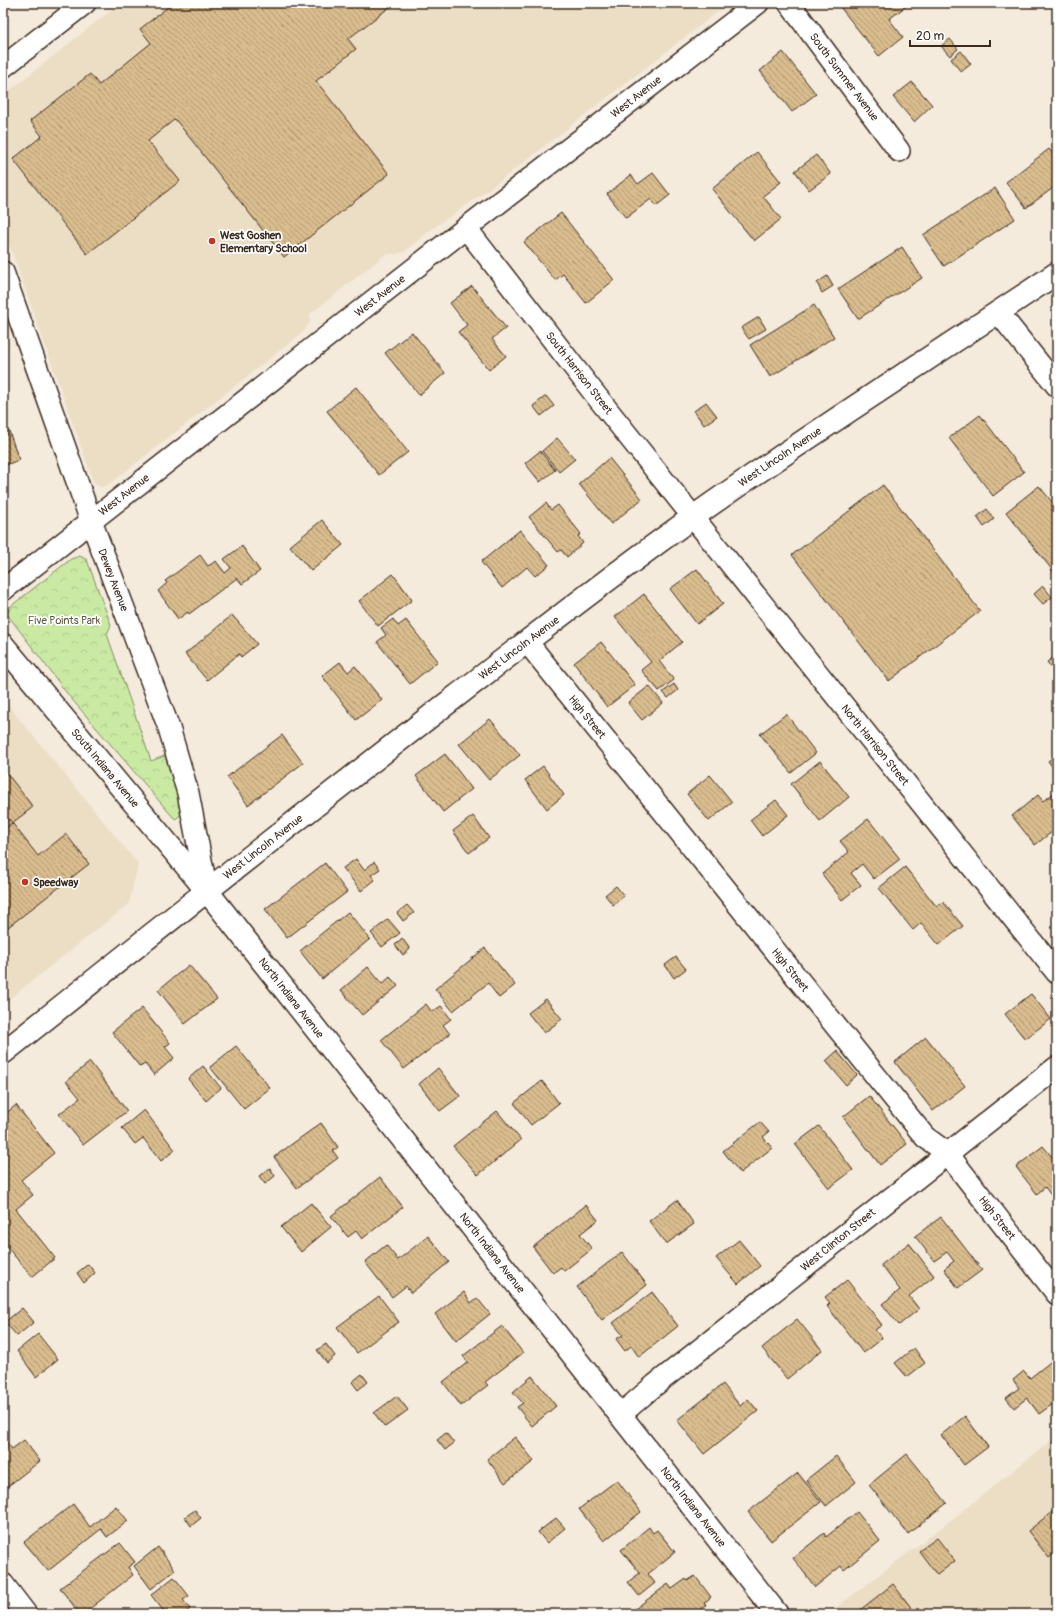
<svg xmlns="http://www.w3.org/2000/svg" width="1060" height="1617" font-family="Pangolin,sans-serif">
<defs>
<pattern id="forest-crowns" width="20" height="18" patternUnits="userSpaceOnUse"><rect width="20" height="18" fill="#caeaa3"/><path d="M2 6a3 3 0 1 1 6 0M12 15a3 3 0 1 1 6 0" fill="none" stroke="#aec98c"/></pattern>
<pattern id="building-back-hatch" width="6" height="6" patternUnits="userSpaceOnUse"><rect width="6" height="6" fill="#dabd8e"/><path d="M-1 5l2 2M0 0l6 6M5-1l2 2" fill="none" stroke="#b29a73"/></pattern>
</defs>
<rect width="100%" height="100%" fill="#f4ebdd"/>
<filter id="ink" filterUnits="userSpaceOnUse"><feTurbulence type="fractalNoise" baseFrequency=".025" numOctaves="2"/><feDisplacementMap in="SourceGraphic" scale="8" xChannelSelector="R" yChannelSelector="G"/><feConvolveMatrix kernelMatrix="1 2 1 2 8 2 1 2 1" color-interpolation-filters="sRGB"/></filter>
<g filter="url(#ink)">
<path fill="#ecddc5" d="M 120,3 L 729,3 L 488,190 L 429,231 L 404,252 L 396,254 L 386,254 L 310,314 L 310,321 L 306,328 L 301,334 L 111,483 L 105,486 L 100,487 L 94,483 L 3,227 L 3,96 Z
M 3,699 L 138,864 L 129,904 L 3,1004 Z
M 1057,1436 L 1057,1614 L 828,1614 L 960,1513 Z"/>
<path fill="url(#forest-crowns)" stroke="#828a60" d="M 80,556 L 87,560 L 111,625 L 107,634 L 151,761 L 167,755 L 171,758 L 181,814 L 176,819 L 173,817 L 69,696 L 7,614 L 11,606 L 71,559 Z"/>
<path fill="url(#building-back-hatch)" stroke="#3b2a1e" d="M 173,3 L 395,3 L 348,39 L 356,49 L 316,81 L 389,174 L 284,257 L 175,119 L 148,141 L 180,181 L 87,254 L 13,159 L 42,136 L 30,121 L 90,74 L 99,85 L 151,43 L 140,29 Z
M 844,3 L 901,3 L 905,7 L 889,19 L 903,37 L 879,56 L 840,7 Z
M 950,39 L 958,49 L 950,56 L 941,46 Z
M 961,51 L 971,64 L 961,72 L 951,59 Z
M 783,52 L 816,94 L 792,112 L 760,71 Z
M 912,82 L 932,105 L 914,122 L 893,97 Z
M 1049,149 L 1057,160 L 1057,185 L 1026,208 L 1006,182 Z
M 757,152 L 781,182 L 763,196 L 781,219 L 754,241 L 712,189 Z
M 816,155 L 831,174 L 809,190 L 795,171 Z
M 653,173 L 670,195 L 656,206 L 651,199 L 626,218 L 607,194 L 631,175 L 638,184 Z
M 995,188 L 1015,219 L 944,266 L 923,235 Z
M 561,213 L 614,280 L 586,303 L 563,274 L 555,280 L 524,242 Z
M 902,247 L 922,278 L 858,319 L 838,289 Z
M 827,276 L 833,286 L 822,293 L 817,283 Z
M 472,286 L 506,328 L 492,339 L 506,356 L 489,370 L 458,332 L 467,325 L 450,303 Z
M 814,305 L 834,337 L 770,377 L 750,345 Z
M 759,317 L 766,329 L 749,339 L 741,328 Z
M 412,332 L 445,373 L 419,395 L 385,353 Z
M 356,387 L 408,452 L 379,475 L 327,411 Z
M 546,396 L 554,406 L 541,416 L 533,406 Z
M 706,402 L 717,416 L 704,425 L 694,411 Z
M 980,415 L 1024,472 L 993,496 L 949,438 Z
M 9,431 L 19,460 L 3,466 L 3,433 Z
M 557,438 L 575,459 L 559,472 L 542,451 Z
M 540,451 L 555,470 L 540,482 L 525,463 Z
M 609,458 L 642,499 L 611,524 L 579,484 Z
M 883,485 L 980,611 L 889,681 L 792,555 Z
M 1039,486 L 1057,508 L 1057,576 L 1006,512 Z
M 546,503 L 551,510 L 558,505 L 581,534 L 578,536 L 583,543 L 567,557 L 561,550 L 558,552 L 529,517 Z
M 987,509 L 994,519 L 984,527 L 977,517 Z
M 322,520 L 343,545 L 311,571 L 290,546 Z
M 520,530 L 549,565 L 535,576 L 527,567 L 502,588 L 481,562 Z
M 3,539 L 8,552 L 3,554 Z
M 242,546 L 260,571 L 242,584 L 237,578 L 189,614 L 188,612 L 178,619 L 158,591 L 167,583 L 165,581 L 200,555 L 208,566 L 216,561 L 225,573 L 231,568 L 224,559 Z
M 697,569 L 723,604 L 697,624 L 670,589 Z
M 393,574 L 412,600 L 378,626 L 359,601 Z
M 1043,586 L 1052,597 L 1043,604 L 1034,594 Z
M 644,594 L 682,642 L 659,661 L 674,680 L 659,691 L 641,670 L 651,662 L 615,617 Z
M 232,615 L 257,644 L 241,657 L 239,654 L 207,680 L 185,654 Z
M 393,619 L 398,626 L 406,620 L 438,661 L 410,684 L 377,642 L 386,635 L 381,628 Z
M 601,642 L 635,685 L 607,707 L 574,663 Z
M 1057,655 L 1057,673 L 1056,674 L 1047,662 Z
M 340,662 L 348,672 L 355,666 L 382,700 L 356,720 L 322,676 Z
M 674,684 L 678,690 L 668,698 L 663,692 Z
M 649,686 L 663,703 L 642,720 L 628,703 Z
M 786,714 L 816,753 L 791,773 L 760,734 Z
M 490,719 L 520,755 L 489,780 L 459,744 Z
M 282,735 L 303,763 L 248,805 L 227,777 Z
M 445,754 L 472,789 L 443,812 L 416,776 Z
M 1057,754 L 1057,773 L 1048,761 Z
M 820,761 L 849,797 L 820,821 L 791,784 Z
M 543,766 L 564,795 L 547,809 L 525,780 Z
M 5,771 L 33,807 L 3,830 L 3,772 Z
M 710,775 L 732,802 L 709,821 L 687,794 Z
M 1057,791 L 1057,828 L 1035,845 L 1012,816 L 1038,795 L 1043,801 Z
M 776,800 L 788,815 L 762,836 L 750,820 Z
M 473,816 L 489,838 L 469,853 L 453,831 Z
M 9,819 L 38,856 L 66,834 L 89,864 L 3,931 L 3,824 Z
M 868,819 L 900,859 L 874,879 L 862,864 L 851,873 L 861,885 L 842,900 L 822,874 L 849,852 L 840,841 Z
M 356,859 L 364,870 L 374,862 L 380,869 L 371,875 L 375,880 L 361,891 L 343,868 Z
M 325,863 L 347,892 L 287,938 L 265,909 Z
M 905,867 L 937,907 L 943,902 L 963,926 L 939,945 L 921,923 L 913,930 L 879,888 Z
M 616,886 L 624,896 L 613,905 L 605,895 Z
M 407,905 L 414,913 L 403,921 L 397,913 Z
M 348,912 L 370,939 L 322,979 L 300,951 Z
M 388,919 L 400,933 L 382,947 L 371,933 Z
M 402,938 L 410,949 L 403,955 L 395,945 Z
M 485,948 L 515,985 L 499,998 L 488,983 L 453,1011 L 435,989 Z
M 676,957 L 686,969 L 674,978 L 665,965 Z
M 189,965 L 217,999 L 185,1024 L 158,990 Z
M 368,967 L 382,984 L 390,977 L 398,986 L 362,1015 L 341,990 Z
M 1031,994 L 1051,1019 L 1025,1039 L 1005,1014 Z
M 546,999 L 562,1019 L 544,1033 L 528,1013 Z
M 426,1004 L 432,1012 L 441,1006 L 451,1019 L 443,1025 L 450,1034 L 404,1069 L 381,1040 Z
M 142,1008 L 170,1043 L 165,1047 L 174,1058 L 154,1075 L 145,1064 L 140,1067 L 112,1032 Z
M 926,1037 L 965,1086 L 933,1111 L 895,1062 Z
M 236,1046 L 270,1088 L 244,1109 L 210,1067 Z
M 837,1051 L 857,1075 L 846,1085 L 826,1061 Z
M 90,1062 L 127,1111 L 83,1145 L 59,1114 L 80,1098 L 66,1081 Z
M 203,1066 L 221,1088 L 206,1101 L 188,1079 Z
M 438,1068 L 460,1096 L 440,1111 L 419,1084 Z
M 542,1081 L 559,1103 L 531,1125 L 514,1103 Z
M 869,1096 L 907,1144 L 880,1165 L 843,1117 Z
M 16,1105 L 54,1153 L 21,1180 L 33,1195 L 16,1209 L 55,1258 L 32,1277 L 3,1242 L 3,1190 L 5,1188 L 3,1185 L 3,1116 Z
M 144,1110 L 175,1150 L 161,1161 L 143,1138 L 135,1144 L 122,1128 Z
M 497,1111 L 521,1140 L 478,1175 L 453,1146 Z
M 760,1122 L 769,1132 L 763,1137 L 772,1148 L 740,1173 L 723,1151 Z
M 321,1123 L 338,1147 L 333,1151 L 338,1158 L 297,1188 L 274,1157 Z
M 819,1126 L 853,1170 L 829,1188 L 795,1144 Z
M 1043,1146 L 1057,1163 L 1057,1177 L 1055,1179 L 1057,1181 L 1057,1195 L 1053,1198 L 1045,1187 L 1037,1194 L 1016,1167 Z
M 270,1168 L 275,1176 L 265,1184 L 259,1176 Z
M 380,1177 L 403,1207 L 362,1239 L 356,1231 L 348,1237 L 331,1216 Z
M 677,1200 L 694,1224 L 666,1244 L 649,1221 Z
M 311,1203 L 331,1227 L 301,1252 L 281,1227 Z
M 586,1205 L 598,1220 L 580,1234 L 592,1249 L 564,1271 L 561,1267 L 553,1273 L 533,1247 Z
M 941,1217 L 982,1270 L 958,1288 L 944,1269 L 954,1261 L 947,1252 L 934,1261 L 915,1236 Z
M 428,1236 L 449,1262 L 411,1293 L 406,1286 L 392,1297 L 365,1262 L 386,1245 L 398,1260 Z
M 739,1240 L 760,1266 L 738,1284 L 716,1258 Z
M 909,1243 L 934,1276 L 909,1296 L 919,1309 L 899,1325 L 882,1304 L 900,1290 L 881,1265 Z
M 622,1252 L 647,1285 L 602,1320 L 577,1287 Z
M 88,1264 L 95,1273 L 84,1283 L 77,1273 Z
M 847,1280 L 882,1325 L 875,1330 L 882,1338 L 863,1353 L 827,1306 L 830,1303 L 825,1297 Z
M 464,1292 L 471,1303 L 477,1298 L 490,1314 L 456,1341 L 435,1314 Z
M 652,1292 L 678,1326 L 639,1357 L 631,1346 L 625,1351 L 616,1339 L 623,1335 L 613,1323 Z
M 379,1296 L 399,1322 L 357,1353 L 337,1327 Z
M 22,1308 L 34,1322 L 17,1336 L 5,1322 Z
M 797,1319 L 822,1350 L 787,1379 L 762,1348 Z
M 502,1326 L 523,1353 L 485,1382 L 488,1385 L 461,1406 L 443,1382 L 468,1362 L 463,1356 Z
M 38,1334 L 58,1359 L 36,1377 L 17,1351 Z
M 326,1344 L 335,1356 L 327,1363 L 317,1350 Z
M 914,1348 L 925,1363 L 907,1377 L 895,1363 Z
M 1054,1359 L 1057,1363 L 1057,1401 L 1039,1414 L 1027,1398 L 1014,1408 L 1006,1398 L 1019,1388 L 1013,1380 L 1024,1371 L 1030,1378 Z
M 362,1374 L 368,1382 L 358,1390 L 352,1382 Z
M 532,1376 L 556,1406 L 532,1426 L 517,1407 L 523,1403 L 513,1392 Z
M 723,1384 L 740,1406 L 748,1399 L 758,1411 L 704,1454 L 677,1420 Z
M 397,1396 L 408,1410 L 385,1427 L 374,1413 Z
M 965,1416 L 988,1447 L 964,1465 L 941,1435 Z
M 446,1433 L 454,1443 L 445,1450 L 437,1440 Z
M 515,1437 L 534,1461 L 505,1483 L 487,1459 Z
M 4,1439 L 12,1449 L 24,1440 L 40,1461 L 3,1490 Z
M 907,1454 L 947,1503 L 908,1534 L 869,1485 Z
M 836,1456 L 856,1482 L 826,1506 L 806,1480 Z
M 798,1473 L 821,1502 L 771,1541 L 748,1512 Z
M 617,1480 L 641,1512 L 604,1541 L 579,1509 Z
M 73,1504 L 90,1527 L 116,1506 L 128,1521 L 107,1537 L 101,1529 L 48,1571 L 24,1542 Z
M 1057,1508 L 1057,1551 L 1049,1558 L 1028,1531 Z
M 195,1510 L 201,1518 L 191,1526 L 185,1517 Z
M 857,1512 L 880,1541 L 844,1570 L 841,1566 L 815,1587 L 793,1558 L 824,1533 L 826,1537 Z
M 556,1518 L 565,1528 L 547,1543 L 538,1532 Z
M 649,1527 L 653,1533 L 657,1530 L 675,1552 L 648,1574 L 655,1583 L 639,1596 L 628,1582 L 640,1573 L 621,1550 Z
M 937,1538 L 955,1561 L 937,1575 L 919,1551 Z
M 120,1543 L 135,1562 L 128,1567 L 133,1575 L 83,1614 L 80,1614 L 60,1588 Z
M 158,1547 L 175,1570 L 151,1589 L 134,1566 Z
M 695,1576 L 711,1597 L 704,1603 L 706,1605 L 694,1614 L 633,1614 L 631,1612 L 668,1584 L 672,1589 L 686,1579 L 687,1581 Z
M 174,1577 L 189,1596 L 183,1600 L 190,1609 L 183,1614 L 166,1614 L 151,1595 Z
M 893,1584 L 916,1614 L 855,1614 Z"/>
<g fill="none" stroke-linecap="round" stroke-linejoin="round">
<defs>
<path id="street" d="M 789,3 L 899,151
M 3,67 L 85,3
M 466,228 L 594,393 L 1057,973
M 3,272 L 91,521 L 169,728 L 188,793 L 207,891
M 998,312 L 1057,386
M 3,590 L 466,228 L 758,3
M 527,642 L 925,1137 L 947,1153 L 1057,1294
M 620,1415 L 655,1385 L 1057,1067
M 3,1584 L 26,1614"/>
<path id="secondary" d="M 3,645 L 207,891 L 777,1614
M 3,1053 C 152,934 302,815 454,698 C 534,636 613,574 696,515 C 814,431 937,354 1057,273"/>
</defs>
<use href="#street" stroke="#3b2a1e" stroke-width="24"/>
<use href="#secondary" stroke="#3b2a1e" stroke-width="25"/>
<use href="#street" stroke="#fff" stroke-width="21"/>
<use href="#secondary" stroke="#fff" stroke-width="22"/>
</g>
</g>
<g fill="#c8321e" stroke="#fff" stroke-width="1.5">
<circle cx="212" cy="241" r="4"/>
<circle cx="25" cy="882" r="4"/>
</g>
<g text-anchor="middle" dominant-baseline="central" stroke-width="3.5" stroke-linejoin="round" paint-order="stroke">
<g font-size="11" fill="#3b2a1e" stroke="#fff">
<text transform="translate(844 77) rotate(53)">South Summer Avenue</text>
<text transform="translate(636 97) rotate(-38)">West Avenue</text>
<text transform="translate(380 296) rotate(-38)">West Avenue</text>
<text transform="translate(579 373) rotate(52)">South Harrison Street</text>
<text transform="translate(780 457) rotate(-34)">West Lincoln Avenue</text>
<text transform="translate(124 495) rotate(-38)">West Avenue</text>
<text transform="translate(113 580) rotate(69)">Dewey Avenue</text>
<text transform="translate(519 648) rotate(-37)">West Lincoln Avenue</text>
<text transform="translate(587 717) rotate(51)">High Street</text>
<text transform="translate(875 745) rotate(51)">North Harrison Street</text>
<text transform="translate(105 768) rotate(50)">South Indiana Avenue</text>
<text transform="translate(263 847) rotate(-38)">West Lincoln Avenue</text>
<text transform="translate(790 970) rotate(51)">High Street</text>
<text transform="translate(291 998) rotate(52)">North Indiana Avenue</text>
<text transform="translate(997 1218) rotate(52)">High Street</text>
<text transform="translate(838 1240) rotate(-39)">West Clinton Street</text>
<text transform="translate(492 1253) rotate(52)">North Indiana Avenue</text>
<text transform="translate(693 1507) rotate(52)">North Indiana Avenue</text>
</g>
<g font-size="11" font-weight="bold" fill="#3b2a1e" stroke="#fff" text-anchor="start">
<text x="220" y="235">West Goshen<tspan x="220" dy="13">Elementary School</tspan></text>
<text x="33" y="882">Speedway</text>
</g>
<g font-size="11" fill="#5f5a3f" stroke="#fff">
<text x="64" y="620">Five Points Park</text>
</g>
</g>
<rect width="1060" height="1617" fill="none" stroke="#fff" stroke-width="16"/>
<rect x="8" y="8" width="1044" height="1601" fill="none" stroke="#3b2a1e" stroke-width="1.5" filter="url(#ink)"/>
<path d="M910 40v6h80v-6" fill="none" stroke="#3b2a1e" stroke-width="2"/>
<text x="916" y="40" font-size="12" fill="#3b2a1e" stroke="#ffffff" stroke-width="3" paint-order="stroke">20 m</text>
</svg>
